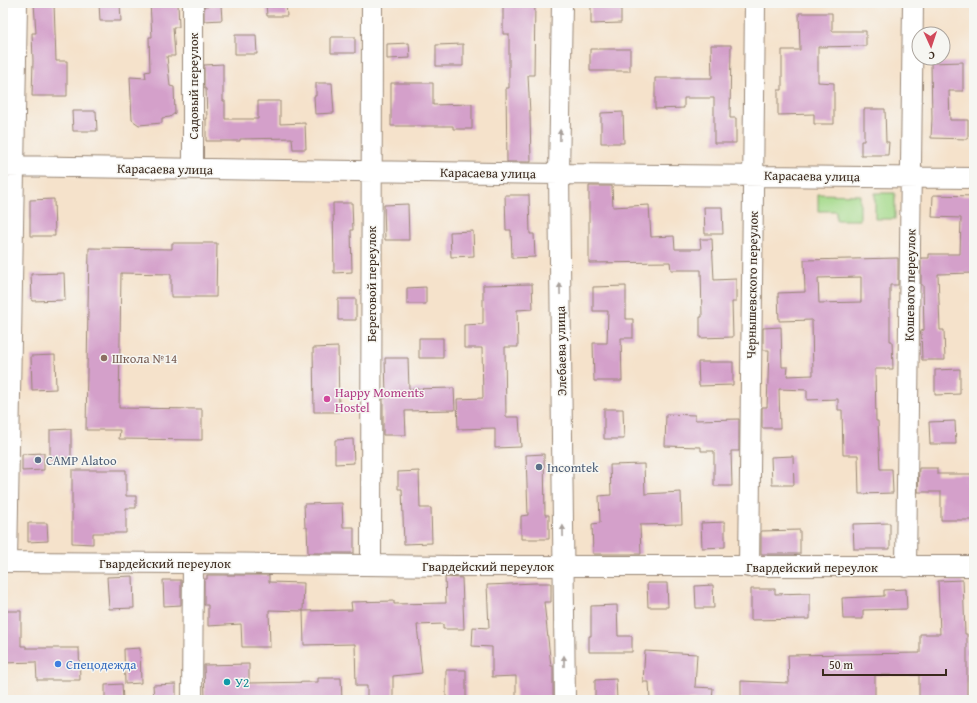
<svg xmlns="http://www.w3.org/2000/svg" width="977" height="703" font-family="'Gentium Book Plus',serif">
<rect width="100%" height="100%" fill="#f6f6f2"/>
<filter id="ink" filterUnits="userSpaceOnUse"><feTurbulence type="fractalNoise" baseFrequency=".025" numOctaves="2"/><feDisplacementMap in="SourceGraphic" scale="8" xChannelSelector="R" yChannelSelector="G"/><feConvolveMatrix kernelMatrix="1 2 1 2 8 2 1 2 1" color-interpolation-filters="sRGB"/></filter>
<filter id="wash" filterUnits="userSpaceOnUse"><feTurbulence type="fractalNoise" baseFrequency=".012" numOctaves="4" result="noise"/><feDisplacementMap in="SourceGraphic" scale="16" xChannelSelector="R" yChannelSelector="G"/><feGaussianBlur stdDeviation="0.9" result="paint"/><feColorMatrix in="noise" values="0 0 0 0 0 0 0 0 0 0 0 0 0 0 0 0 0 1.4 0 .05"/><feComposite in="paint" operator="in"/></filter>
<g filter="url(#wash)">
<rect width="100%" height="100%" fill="#f5e2cb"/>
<path fill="#a5da8b" stroke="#708254" d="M 875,193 L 895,193 L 895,219 L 875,219 Z
M 818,194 L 860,195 L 860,220 L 836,220 L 836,211 L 818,211 Z"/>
<g id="blocks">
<path fill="#d4a0ca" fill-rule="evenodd" d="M 34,3 L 54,3 L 56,61 L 67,61 L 67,96 L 32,96 L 33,61 L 32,33 L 36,33 Z
M 99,3 L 120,3 L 121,21 L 100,21 Z
M 150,3 L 178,3 L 179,27 L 173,27 L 175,56 L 167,56 L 170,86 L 174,87 L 175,113 L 170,117 L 162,118 L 162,123 L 139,125 L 132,120 L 130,77 L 146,78 L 145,72 L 150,71 L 149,37 L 152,37 Z
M 266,3 L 286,3 L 287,16 L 267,16 Z
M 503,3 L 535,3 L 534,75 L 528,75 L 530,114 L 531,162 L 507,162 L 506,88 L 509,88 L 509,34 L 503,34 Z
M 591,3 L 621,3 L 621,23 L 591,24 Z
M 221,5 L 222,20 L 204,21 L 204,6 Z
M 799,13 L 832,13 L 832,31 L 866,31 L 866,46 L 818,47 L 818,82 L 834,83 L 834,124 L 814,124 L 814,114 L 778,115 L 778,90 L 782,90 L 782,50 L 800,50 Z
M 235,35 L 256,35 L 257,54 L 235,54 Z
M 331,37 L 355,37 L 355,53 L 331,53 Z
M 409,43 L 410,58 L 387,59 L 387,44 Z
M 463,44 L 463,66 L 436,66 L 436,45 Z
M 711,45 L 731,45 L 730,118 L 736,118 L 736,143 L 714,143 L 714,98 L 684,98 L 684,108 L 655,109 L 655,78 L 712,78 Z
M 590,49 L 630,49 L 630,71 L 590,71 Z
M 963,62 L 963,91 L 949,91 L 950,120 L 968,120 L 968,139 L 931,138 L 932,119 L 931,63 Z
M 223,64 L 223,101 L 225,101 L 225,119 L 258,119 L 258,101 L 280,101 L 280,124 L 305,123 L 306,149 L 293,149 L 292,138 L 240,139 L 240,141 L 206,141 L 206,119 L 207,119 L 206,89 L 204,88 L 204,65 Z
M 316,83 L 332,83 L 334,113 L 315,114 L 314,96 L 316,96 Z
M 391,83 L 433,83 L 433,105 L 472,104 L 472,129 L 453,129 L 453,126 L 391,126 Z
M 864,109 L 885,109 L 886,142 L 889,142 L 888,155 L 861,155 L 861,141 L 864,141 Z
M 72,111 L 96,111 L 97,131 L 73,131 Z
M 623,112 L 624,143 L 601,143 L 601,113 Z
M 589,186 L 612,186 L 613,207 L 649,205 L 651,237 L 674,236 L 675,249 L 701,249 L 700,239 L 712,239 L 714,280 L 736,279 L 736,302 L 732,302 L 733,337 L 700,338 L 700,317 L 702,317 L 701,270 L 671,270 L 670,262 L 589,263 Z
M 505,195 L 529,195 L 530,234 L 534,234 L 535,257 L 512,258 L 511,230 L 506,230 Z
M 933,195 L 974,196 L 974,243 L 972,243 L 973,273 L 938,274 L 940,330 L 944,330 L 945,360 L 922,360 L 921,331 L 924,330 L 923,285 L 921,285 L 921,258 L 929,258 L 929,254 L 960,254 L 961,218 L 932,217 Z
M 54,199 L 55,236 L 30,236 L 30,200 Z
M 333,203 L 352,203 L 353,230 L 351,230 L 352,272 L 334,273 Z
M 408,204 L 409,240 L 385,240 L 384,205 Z
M 704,207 L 722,207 L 723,234 L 705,234 Z
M 473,231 L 474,256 L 451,257 L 450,232 Z
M 172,243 L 217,243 L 216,297 L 171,297 L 171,274 L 121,273 L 119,408 L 202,409 L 202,440 L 119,439 L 120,430 L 86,430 L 89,248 L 172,249 Z
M 898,258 L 898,285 L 890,285 L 890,341 L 892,341 L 893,369 L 875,369 L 876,421 L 878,421 L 880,469 L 892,469 L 893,493 L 859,494 L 858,455 L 843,455 L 842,410 L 838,410 L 838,399 L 807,400 L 807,390 L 779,389 L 780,428 L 762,428 L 762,407 L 767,407 L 769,350 L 763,350 L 763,328 L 781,327 L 782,367 L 788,367 L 787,376 L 813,375 L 812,320 L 779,321 L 778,293 L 805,292 L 804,260 ZM 861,277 L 861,302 L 819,303 L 818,278 Z
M 64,273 L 65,300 L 32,301 L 31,274 Z
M 532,284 L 533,309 L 517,310 L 518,347 L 505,347 L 506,417 L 519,417 L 521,447 L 495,448 L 495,428 L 458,429 L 457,399 L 483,398 L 482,348 L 464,348 L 464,325 L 483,324 L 483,285 Z
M 626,286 L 626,319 L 633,319 L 633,338 L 621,338 L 622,381 L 594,381 L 593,343 L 607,343 L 608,311 L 593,311 L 593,287 Z
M 426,287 L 426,304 L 407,304 L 407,288 Z
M 338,299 L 356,299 L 356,320 L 338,320 Z
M 419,338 L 443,338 L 443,358 L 419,358 Z
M 338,347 L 339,412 L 314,412 L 313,348 Z
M 55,355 L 56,389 L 32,390 L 31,356 Z
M 385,358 L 408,358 L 409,389 L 454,388 L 455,410 L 405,411 L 406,435 L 383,435 L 383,398 L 386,398 Z
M 698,362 L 733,362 L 733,385 L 699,386 Z
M 960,369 L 960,394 L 935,395 L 935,370 Z
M 604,409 L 623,409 L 624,439 L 604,439 Z
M 666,414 L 695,415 L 695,420 L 739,419 L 739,451 L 731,451 L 732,486 L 714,486 L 714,451 L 701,451 L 701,447 L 665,446 Z
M 955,421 L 956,444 L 930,444 L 929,422 Z
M 71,429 L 71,458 L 50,458 L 50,430 Z
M 353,439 L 354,463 L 335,464 L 335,440 Z
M 44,453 L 44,470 L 22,471 L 22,454 Z
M 544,454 L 545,515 L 549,515 L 549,539 L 521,539 L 521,516 L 528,515 L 526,455 Z
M 793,456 L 794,485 L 772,485 L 771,457 Z
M 644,464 L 645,494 L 681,492 L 682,524 L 640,525 L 641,554 L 593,554 L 592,524 L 600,523 L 599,496 L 611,495 L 610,465 Z
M 919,468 L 937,468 L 937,474 L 974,474 L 974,520 L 941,520 L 941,492 L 918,492 Z
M 72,470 L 126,470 L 126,496 L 136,496 L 136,508 L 126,508 L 126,533 L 93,533 L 93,544 L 72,543 Z
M 419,471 L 420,508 L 431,508 L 432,543 L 404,544 L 402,489 L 398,489 L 398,472 Z
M 342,503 L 343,527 L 354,527 L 354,553 L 308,553 L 307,527 L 305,527 L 304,504 Z
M 725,522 L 725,547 L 702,548 L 701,523 Z
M 28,523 L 47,523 L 48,541 L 28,542 Z
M 890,523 L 890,549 L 854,549 L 853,524 Z
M 800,530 L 800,554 L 761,554 L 761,531 Z
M 207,575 L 269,575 L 269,582 L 304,583 L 303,611 L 269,610 L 270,647 L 242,647 L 241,624 L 208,626 L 208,605 L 204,605 L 204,579 L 207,579 Z
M 133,576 L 134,608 L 109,609 L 107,577 Z
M 445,577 L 462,578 L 464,629 L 443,629 L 443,624 L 417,625 L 422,673 L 393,676 L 393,700 L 367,700 L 367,686 L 356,686 L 355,644 L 304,645 L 303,611 L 352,610 L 351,602 L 394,601 L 394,604 L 446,603 Z
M 163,580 L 181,580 L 181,605 L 164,606 Z
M 963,580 L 965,634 L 967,634 L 967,700 L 919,700 L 919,675 L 875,675 L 875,700 L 741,700 L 741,681 L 789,683 L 788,655 L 920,653 L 920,634 L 940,634 L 938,581 Z
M 536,583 L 551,583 L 551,602 L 544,602 L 551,666 L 553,666 L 553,697 L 541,697 L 541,700 L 516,700 L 516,676 L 492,677 L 492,647 L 472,646 L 473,627 L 489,628 L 487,585 Z
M 647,583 L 667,583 L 668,607 L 648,607 Z
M 713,585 L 714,608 L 696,608 L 695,586 Z
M 751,589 L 775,589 L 775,594 L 810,593 L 810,619 L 751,620 Z
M 906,589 L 907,609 L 863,610 L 863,619 L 843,619 L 842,598 L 884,596 L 884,590 Z
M 617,605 L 618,636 L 632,636 L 632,652 L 589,652 L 589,636 L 591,636 L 591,606 Z
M 3,611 L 21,611 L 21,646 L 26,646 L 26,648 L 79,648 L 80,680 L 37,680 L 36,662 L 3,663 Z
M 140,648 L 141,683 L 125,684 L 124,649 Z
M 645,651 L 697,654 L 695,687 L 713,688 L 712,700 L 650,700 L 649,682 L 643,682 Z
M 249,664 L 249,683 L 318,682 L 318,678 L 341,678 L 342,700 L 205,700 L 204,665 Z
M 446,670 L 466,670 L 466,700 L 446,700 Z
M 616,679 L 617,700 L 595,700 L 595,680 Z
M 122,684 L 123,700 L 105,700 L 105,685 Z
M 176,684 L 176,700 L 154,700 L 153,685 Z"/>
</g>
</g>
<g filter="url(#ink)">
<use href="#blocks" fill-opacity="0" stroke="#988674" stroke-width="1"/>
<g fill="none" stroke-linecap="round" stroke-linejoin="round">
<defs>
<path id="minor" d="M 562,3 L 559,174 L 565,700
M 3,166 L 559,174 L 974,178
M 193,169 L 193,3
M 3,562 L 193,563 L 456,566 L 974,566
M 7,562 L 17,3
M 371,565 L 372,3
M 749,567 L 755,3
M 906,567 L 913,3
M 192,700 L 193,563"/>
</defs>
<use href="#minor" stroke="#988674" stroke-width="22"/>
<use href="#minor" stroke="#fff" stroke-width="20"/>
</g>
<defs><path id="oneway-solid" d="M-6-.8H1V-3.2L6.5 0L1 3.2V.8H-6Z"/></defs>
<g fill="#a79f9a">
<use href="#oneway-solid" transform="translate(560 135) rotate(-89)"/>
<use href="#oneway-solid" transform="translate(560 289) rotate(-91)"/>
<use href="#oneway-solid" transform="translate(563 531) rotate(-91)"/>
<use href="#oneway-solid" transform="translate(564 661) rotate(-90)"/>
</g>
</g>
<circle fill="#8d6e63" stroke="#f6f6f2" stroke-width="1.5" cx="104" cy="358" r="4"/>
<circle fill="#d1479c" stroke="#f6f6f2" stroke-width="1.5" cx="327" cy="399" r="4"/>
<g fill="#5c6f8a" stroke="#f6f6f2" stroke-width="1.5">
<circle cx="38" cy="460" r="4"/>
<circle cx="539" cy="467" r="4"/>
</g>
<circle fill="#3f7fe0" stroke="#f6f6f2" stroke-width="1.5" cx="58" cy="664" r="4"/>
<circle fill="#0f9aa8" stroke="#f6f6f2" stroke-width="1.5" cx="227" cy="682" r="4"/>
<g text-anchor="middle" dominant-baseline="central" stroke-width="3" stroke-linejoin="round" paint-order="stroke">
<g font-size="13" fill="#3b2a1e" stroke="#f6f6f2">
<text transform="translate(193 86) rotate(-90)">Садовый переулок</text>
<text transform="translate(165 169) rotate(1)">Карасаева улица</text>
<text transform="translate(488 173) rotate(1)">Карасаева улица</text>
<text transform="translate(812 176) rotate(1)">Карасаева улица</text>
<text transform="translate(371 284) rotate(-90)">Береговой переулок</text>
<text transform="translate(752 285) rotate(-89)">Чернышевского переулок</text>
<text transform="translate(910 285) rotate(-89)">Кошевого переулок</text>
<text transform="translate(561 351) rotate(-91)">Элебаева улица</text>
<text x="165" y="563">Гвардейский переулок</text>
<text x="488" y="566">Гвардейский переулок</text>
<text x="812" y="567">Гвардейский переулок</text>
</g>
<g font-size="13" fill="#785e54" stroke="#f6f6f2" text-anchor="start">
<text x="112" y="358">Школа №14</text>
</g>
<g font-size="13" fill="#b23c85" stroke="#f6f6f2" text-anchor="start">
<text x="335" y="392">Happy Moments<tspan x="335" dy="15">Hostel</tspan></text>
</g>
<g font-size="13" fill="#4e5e75" stroke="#f6f6f2" text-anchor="start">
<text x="46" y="460">CAMP Alatoo</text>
<text x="547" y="467">Incomtek</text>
</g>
<g font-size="13" fill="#366cbe" stroke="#f6f6f2" text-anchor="start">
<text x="66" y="664">Спецодежда</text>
</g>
<g font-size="13" fill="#0d838f" stroke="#f6f6f2" text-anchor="start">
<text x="235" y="682">У2</text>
</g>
</g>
<rect width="977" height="703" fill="none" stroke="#f6f6f2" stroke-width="16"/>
<g transform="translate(931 46) rotate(177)"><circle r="19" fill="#f6f6f2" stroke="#aba49d"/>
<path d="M0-3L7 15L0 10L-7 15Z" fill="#d1495b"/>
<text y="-6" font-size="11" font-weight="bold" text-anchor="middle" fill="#3b2a1e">С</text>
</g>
<path d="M823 669v6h123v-6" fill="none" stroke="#3b2a1e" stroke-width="2"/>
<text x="829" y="669" font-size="12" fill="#3b2a1e" stroke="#f6f6f2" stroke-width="3" paint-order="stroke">50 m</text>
</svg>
